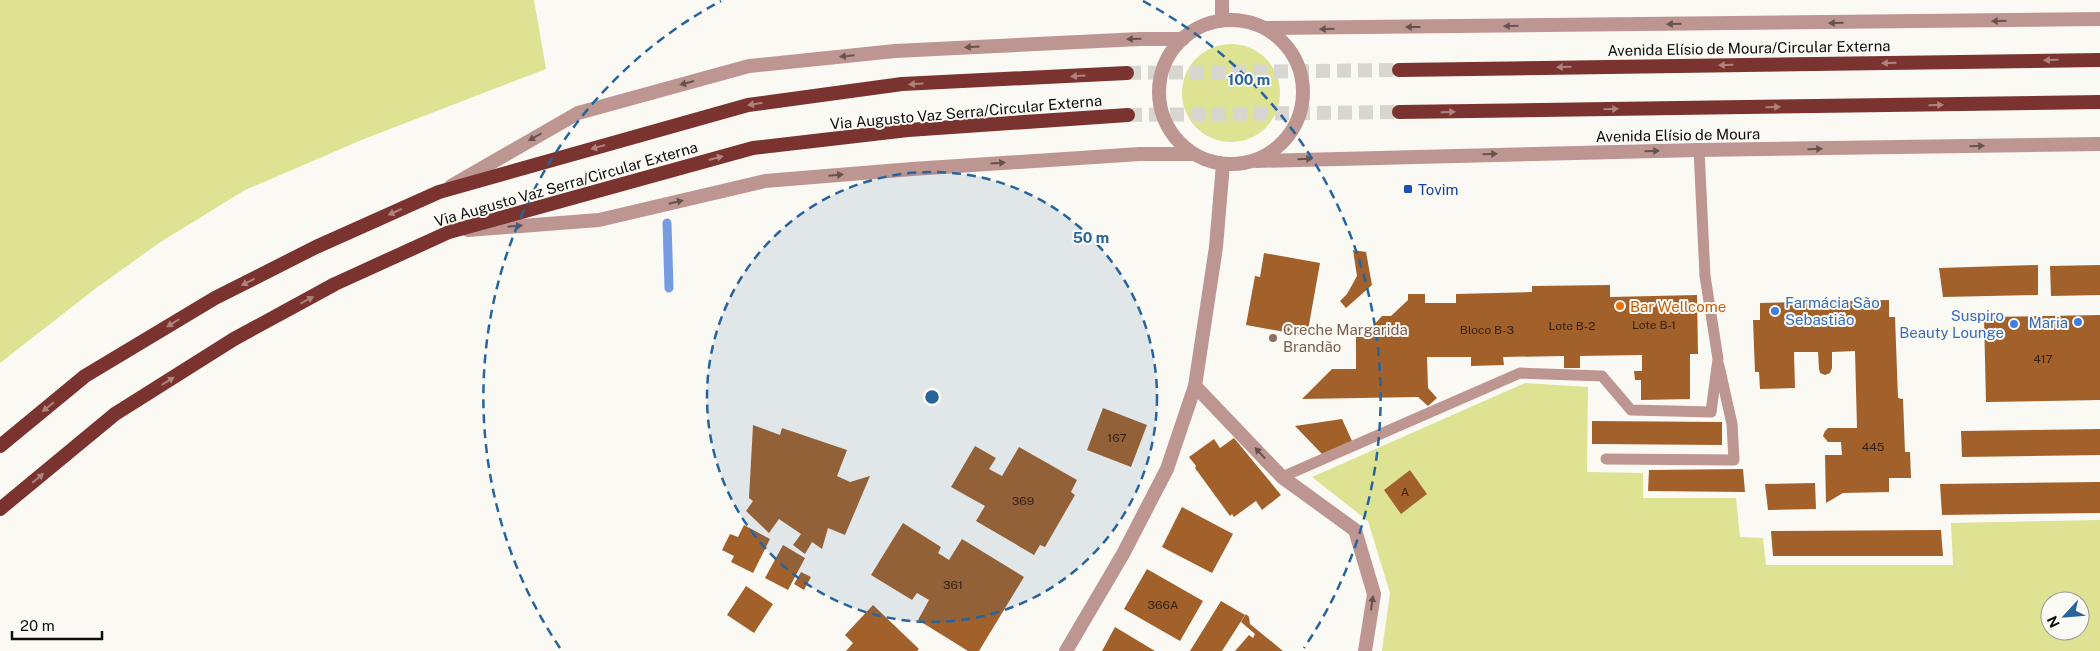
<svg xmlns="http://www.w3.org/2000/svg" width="2100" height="651" font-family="'Public Sans',sans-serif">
<rect width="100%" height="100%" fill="#fbf9f4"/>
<path fill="#dde393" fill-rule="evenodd" d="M 0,0 L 534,0 L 546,69 L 364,139 L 245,190 L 159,243 L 95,289 L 0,363 Z
M1182 93a49 49 0 1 1 98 0a49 49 0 1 1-98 0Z
M 1525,383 L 1588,387 L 1587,472 L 1643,473 L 1643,498 L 1736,498 L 1740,537 L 1763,538 L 1766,565 L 1953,565 L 1951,523 L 2100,520 L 2100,651 L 1382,651 L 1390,593 L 1368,521 L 1312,477 ZM 2050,601 L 2080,601 L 2080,631 L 2050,631 Z"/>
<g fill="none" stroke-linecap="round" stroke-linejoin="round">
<path stroke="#769de1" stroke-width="9" d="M 667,223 L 669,288"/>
</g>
<path fill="#a2612b" d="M 1353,250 L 1366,252 L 1372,285 L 1346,308 L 1340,301 L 1347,294 L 1357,276 Z
M 1264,253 L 1320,263 L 1307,336 L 1246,325 L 1255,276 L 1260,277 Z
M 2038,265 L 2038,295 L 1943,297 L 1939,268 Z
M 2100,265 L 2100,295 L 2051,296 L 2050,266 Z
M 1610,285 L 1610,297 L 1697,295 L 1698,354 L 1690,354 L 1690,399 L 1641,400 L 1641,380 L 1635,380 L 1634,371 L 1642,371 L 1642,355 L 1580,356 L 1580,368 L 1564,368 L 1564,356 L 1503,357 L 1504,365 L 1471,366 L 1471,357 L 1427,357 L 1428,388 L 1437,398 L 1428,406 L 1418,397 L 1302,399 L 1332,369 L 1356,369 L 1356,337 L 1363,337 L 1382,316 L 1391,316 L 1408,300 L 1408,294 L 1425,294 L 1425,303 L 1456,303 L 1456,294 L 1532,292 L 1532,286 Z
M 1889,300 L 1889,317 L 1895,317 L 1898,398 L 1903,399 L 1905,452 L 1910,452 L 1911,478 L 1889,478 L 1889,492 L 1843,493 L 1826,503 L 1825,455 L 1842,455 L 1841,442 L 1828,442 L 1823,436 L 1825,431 L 1828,428 L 1857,428 L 1855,351 L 1832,352 L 1832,368 L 1830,373 L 1825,375 L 1820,373 L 1819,369 L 1818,352 L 1794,352 L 1795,388 L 1760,389 L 1759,372 L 1755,372 L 1753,320 L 1760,320 L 1760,303 Z
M 2100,315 L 2100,400 L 1986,402 L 1984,317 Z
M 1103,408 L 1147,425 L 1131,467 L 1087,450 Z
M 1342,419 L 1352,441 L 1322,454 L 1295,426 Z
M 1592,421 L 1722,422 L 1722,445 L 1592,444 Z
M 753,425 L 780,435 L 782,428 L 847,450 L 837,476 L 850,482 L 870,476 L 845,535 L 828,528 L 822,549 L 812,542 L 805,554 L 793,545 L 801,534 L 779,519 L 769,533 L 746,511 L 753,501 L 749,498 Z
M 2100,429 L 2100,455 L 1962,457 L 1961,431 Z
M 1234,438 L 1281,495 L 1262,510 L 1256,501 L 1234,517 L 1232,514 L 1230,516 L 1195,468 L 1196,466 L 1189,457 L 1214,439 L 1220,448 Z
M 975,446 L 996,458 L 989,469 L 1002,476 L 1019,447 L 1077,480 L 1071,492 L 1075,495 L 1045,547 L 1040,545 L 1034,555 L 976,521 L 985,506 L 951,487 Z
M 1743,469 L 1745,492 L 1648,491 L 1649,470 Z
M 1410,470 L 1427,494 L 1401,514 L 1384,490 Z
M 2100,482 L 2100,513 L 1942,515 L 1940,484 Z
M 1815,483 L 1816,509 L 1768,510 L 1765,484 Z
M 1182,507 L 1233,534 L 1212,573 L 1162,547 Z
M 903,523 L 941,547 L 938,553 L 949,560 L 962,539 L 1024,577 L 979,651 L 968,651 L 918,620 L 929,600 L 917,593 L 912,600 L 871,575 Z
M 744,525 L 770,539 L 753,573 L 731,562 L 734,556 L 722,550 L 730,534 L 738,537 Z
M 1941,530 L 1943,556 L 1773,556 L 1771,531 Z
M 783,545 L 805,558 L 788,590 L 765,578 Z
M 1147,569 L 1203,601 L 1180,641 L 1124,609 Z
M 801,572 L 811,577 L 804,590 L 794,584 Z
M 746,586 L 773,604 L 754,633 L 727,615 Z
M 1221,601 L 1245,615 L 1222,651 L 1190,651 Z
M 873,605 L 919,649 L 917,651 L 846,651 L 853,643 L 845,635 Z
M 1246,614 L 1249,617 L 1250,624 L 1283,651 L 1235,651 L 1249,635 L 1253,638 L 1255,634 L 1241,622 Z
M 1115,627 L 1155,651 L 1102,651 Z"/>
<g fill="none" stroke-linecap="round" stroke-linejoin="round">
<path stroke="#d8d6d1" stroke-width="14" stroke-dasharray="14 7" stroke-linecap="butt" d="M 1127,73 L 1399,70
M 1128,115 L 1399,112"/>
<path stroke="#be9691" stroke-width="11" d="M 1606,459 L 1734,460 L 1732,424 L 1719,366
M 1282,477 L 1520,373 L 1602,376 L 1631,410 L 1711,412 L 1718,359 L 1705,276 L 1699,150"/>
<path stroke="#be9691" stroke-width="14" d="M 1266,28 L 2100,19
M 1256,161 L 1699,150 L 2100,144
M 1195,386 L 1282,477 L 1355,530 L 1374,594 L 1365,651"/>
<path stroke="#be9691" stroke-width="14" d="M 1222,0 L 1222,20
M1159 92a72 72 0 1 1 144 0a72 72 0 1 1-144 0Z
M 451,186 L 578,113 L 749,66 L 895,51 L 1140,39 L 1183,39
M 468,230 L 599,220 L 765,181 L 912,169 L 1140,154 L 1193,154
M 1066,651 L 1123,554 L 1167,469 L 1195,386 L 1216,247 L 1223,164"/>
<path stroke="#7a332e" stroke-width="14" d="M 1399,70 L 2100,60
M 1399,112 L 2100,102
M 0,446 L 85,376 L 215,298 L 316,247 L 439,192 L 748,105 L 902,84 L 1127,73
M 0,509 L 115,414 L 234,339 L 335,284 L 449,232 L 753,148 L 908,130 L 1128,115"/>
</g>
<defs><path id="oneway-solid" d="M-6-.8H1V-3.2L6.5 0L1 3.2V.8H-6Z" transform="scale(1.25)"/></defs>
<g fill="#66524f">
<use href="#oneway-solid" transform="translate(1999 21) rotate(179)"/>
<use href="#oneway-solid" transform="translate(1836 23) rotate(179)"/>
<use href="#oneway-solid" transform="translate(1674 24) rotate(179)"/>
<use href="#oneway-solid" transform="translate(1511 26) rotate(179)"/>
<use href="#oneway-solid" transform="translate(1413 27) rotate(180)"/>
<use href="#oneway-solid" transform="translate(1327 29) rotate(178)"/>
<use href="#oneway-solid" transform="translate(1134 39) rotate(178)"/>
<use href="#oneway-solid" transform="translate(972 47) rotate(177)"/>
<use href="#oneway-solid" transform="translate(847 56) rotate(174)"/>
<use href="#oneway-solid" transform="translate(687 83) rotate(165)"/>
<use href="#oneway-solid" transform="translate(535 137) rotate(150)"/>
<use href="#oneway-solid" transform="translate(1977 146) rotate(-1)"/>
<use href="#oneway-solid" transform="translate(1815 149) rotate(-1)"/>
<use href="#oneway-solid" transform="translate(1652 151) rotate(-1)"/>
<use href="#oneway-solid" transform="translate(1490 154) rotate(-1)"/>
<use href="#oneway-solid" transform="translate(1305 159) rotate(-2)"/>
<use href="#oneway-solid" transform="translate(998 163) rotate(-4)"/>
<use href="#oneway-solid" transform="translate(836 175) rotate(-5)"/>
<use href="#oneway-solid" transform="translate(676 202) rotate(-13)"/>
<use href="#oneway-solid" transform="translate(515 226) rotate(-5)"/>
<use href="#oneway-solid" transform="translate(1260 453) rotate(-133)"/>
<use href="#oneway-solid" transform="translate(1372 603) rotate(-82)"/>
</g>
<g fill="#ae827d">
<use href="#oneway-solid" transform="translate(2051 60) rotate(179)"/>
<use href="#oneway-solid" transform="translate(1889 63) rotate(179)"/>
<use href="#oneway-solid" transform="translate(1726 65) rotate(179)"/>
<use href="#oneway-solid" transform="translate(1564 67) rotate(179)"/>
<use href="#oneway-solid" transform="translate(1078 76) rotate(177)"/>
<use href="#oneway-solid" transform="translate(916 84) rotate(177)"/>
<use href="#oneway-solid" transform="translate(755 104) rotate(171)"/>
<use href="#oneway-solid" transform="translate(1936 105) rotate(-1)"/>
<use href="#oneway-solid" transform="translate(1773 107) rotate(-1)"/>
<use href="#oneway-solid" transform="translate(1611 109) rotate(-1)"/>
<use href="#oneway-solid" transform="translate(1448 112) rotate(-1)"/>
<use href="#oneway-solid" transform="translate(598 147) rotate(164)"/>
<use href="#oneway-solid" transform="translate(716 158) rotate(-15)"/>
<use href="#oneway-solid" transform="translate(395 212) rotate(156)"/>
<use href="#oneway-solid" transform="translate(248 282) rotate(153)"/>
<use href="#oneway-solid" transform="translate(307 300) rotate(-28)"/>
<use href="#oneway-solid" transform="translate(173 323) rotate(149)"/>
<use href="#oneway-solid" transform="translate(168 381) rotate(-32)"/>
<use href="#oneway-solid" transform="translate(48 407) rotate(141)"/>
<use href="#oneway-solid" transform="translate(38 478) rotate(-40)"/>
</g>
<circle cx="932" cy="397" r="225" fill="#27649b" fill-opacity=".12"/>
<g fill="none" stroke="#27649b" stroke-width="2.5" stroke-dasharray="9 6">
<circle cx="932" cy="397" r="225"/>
<path d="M560 648A449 449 0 0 1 721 1M1143 1A449 449 0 0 1 1304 648"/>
</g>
<rect fill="#1a4fb4" stroke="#fbf9f4" stroke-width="2" x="1403" y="184" width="10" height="10" rx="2.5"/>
<circle fill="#e8710a" stroke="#fbf9f4" stroke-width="2" cx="1620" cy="306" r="5"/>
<g fill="#3f7fe0" stroke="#fbf9f4" stroke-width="2">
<circle cx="1775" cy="311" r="5"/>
<circle cx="2078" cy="322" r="5"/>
<circle cx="2014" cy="324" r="5"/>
</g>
<circle fill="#8d6e63" stroke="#fbf9f4" stroke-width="2" cx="1273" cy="338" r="5"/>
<g text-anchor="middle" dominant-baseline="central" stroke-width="4" stroke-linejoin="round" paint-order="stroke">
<g font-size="12" fill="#342314">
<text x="1654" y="325">Lote B-1</text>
<text x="1572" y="326">Lote B-2</text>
<text x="1487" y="330">Bloco B-3</text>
<text x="2043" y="359">417</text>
<text x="1117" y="438">167</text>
<text x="1873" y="447">445</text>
<text x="1405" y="492">A</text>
<text x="1023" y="501">369</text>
<text x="953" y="585">361</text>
<text x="1163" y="605">366A</text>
</g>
<g font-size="15" fill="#0f0e0d" stroke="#fbf9f4">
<text transform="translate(1749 48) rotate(-1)">Avenida Elísio de Moura/Circular Externa</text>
<text transform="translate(966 112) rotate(-5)">Via Augusto Vaz Serra/Circular Externa</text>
<text transform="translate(1678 135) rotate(-1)">Avenida Elísio de Moura</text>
<text transform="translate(566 184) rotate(-16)">Via Augusto Vaz Serra/Circular Externa</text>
</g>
<g font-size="15" fill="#164399" stroke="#fbf9f4" text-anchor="start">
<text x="1418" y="189">Tovim</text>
</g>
<g font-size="15" fill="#366cbe" stroke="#fbf9f4" text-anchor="end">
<text x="1785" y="302" text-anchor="start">Farmácia São<tspan x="1785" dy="17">Sebastião</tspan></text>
<text x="2004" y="315">Suspiro<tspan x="2004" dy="17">Beauty Lounge</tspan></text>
<text x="2068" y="322">Maria</text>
</g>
<g font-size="15" fill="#c56008" stroke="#fbf9f4" text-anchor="start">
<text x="1630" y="306">Bar Wellcome</text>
</g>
<g font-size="15" fill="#785e54" stroke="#fbf9f4" text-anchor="start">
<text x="1283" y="329">Creche Margarida<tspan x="1283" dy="17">Brandão</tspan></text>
</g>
</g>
<circle cx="932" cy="397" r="8" fill="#27649b" stroke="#fbf9f4" stroke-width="2.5"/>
<g font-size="15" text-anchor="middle" font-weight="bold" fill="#27649b" stroke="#fbf9f4" stroke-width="4" stroke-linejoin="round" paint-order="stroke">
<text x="1249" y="85">100 m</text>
<text x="1091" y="243">50 m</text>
</g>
<g transform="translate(2065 616) rotate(244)"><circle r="24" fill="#fbf9f4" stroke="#9d9b98"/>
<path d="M0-4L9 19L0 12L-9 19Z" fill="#27649b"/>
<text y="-8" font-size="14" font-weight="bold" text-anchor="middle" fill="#0f0e0d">N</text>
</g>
<path d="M12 631v8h90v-8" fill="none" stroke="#0f0e0d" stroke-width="2.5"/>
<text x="20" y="631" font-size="15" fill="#0f0e0d" stroke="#fbf9f4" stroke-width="4" paint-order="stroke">20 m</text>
</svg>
